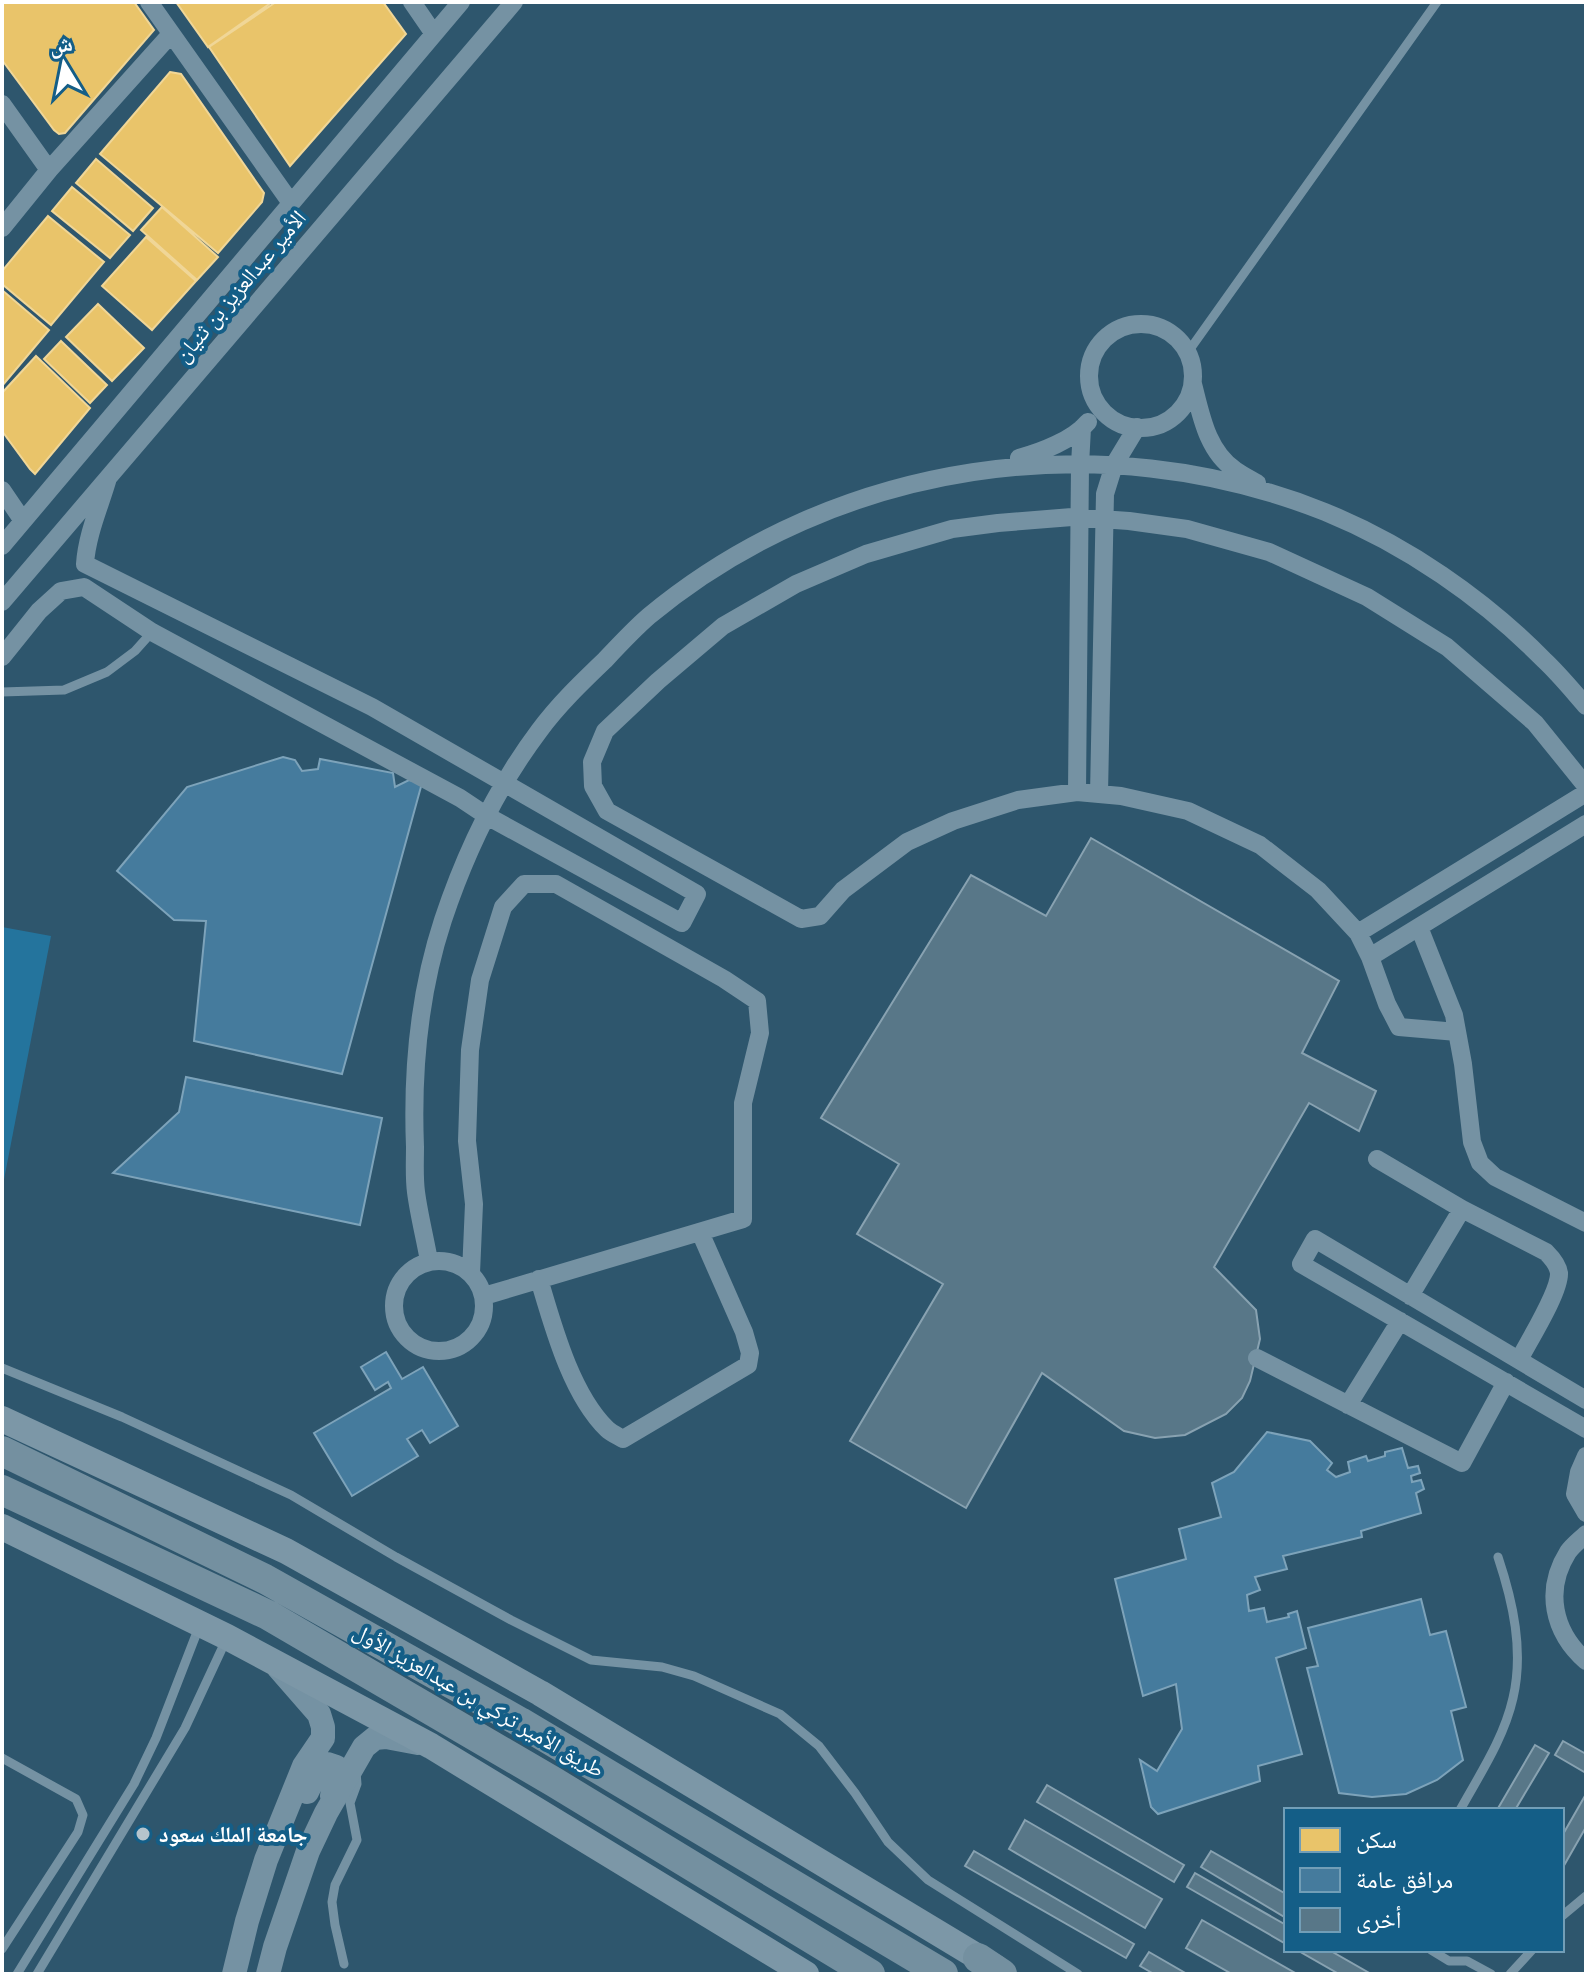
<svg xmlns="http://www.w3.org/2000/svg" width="1588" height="1976" font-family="'Archivo Narrow','Noto Naskh Arabic',sans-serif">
<rect width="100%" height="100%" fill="#2e566d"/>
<path fill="#24749d" d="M 2,927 L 51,936 L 2,1190 Z"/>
<path fill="#e9c46a" stroke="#f0d697" stroke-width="2" d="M 2,2 L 134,2 L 154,30 L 65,133 L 59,134 L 54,130 L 2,60 Z
M 176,2 L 272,2 L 208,47 Z
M 276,2 L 383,2 L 406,34 L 290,166 L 209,47 Z
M 170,72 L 181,74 L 264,193 L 262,202 L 218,253 L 100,154 Z
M 96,159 L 153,208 L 133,231 L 76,183 Z
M 72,187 L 130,235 L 110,258 L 52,211 Z
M 162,207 L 218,257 L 197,280 L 141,230 Z
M 48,216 L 104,262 L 51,325 L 2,284 L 2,271 Z
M 146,237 L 196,281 L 152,330 L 102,286 Z
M 2,290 L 49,330 L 2,386 Z
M 98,304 L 144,348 L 112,381 L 66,337 Z
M 61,341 L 107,385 L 90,403 L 44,359 Z
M 36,356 L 90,408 L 35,474 L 30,469 L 2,431 L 2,393 Z"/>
<path fill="#457b9d" stroke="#7da3ba" stroke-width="2" d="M 283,757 L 295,760 L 302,771 L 318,769 L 320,759 L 393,773 L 395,787 L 409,780 L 422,783 L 342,1074 L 194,1041 L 206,921 L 174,920 L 117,871 L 187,787 Z
M 186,1077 L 382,1118 L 360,1225 L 113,1173 L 179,1112 Z
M 386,1352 L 402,1379 L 423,1367 L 458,1426 L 430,1443 L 422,1430 L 407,1439 L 418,1456 L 352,1496 L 314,1433 L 391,1388 L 388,1382 L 375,1390 L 361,1367 Z
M 1267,1432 L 1310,1441 L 1332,1463 L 1327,1470 L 1336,1477 L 1350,1472 L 1348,1462 L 1366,1456 L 1368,1461 L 1385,1456 L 1385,1452 L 1402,1448 L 1408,1468 L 1418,1466 L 1420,1473 L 1411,1476 L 1412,1482 L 1421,1480 L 1424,1489 L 1416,1493 L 1421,1513 L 1361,1531 L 1362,1537 L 1283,1556 L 1287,1569 L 1255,1577 L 1260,1590 L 1247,1595 L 1249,1611 L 1264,1608 L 1267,1622 L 1289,1617 L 1288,1614 L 1297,1611 L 1306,1648 L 1276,1658 L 1302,1754 L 1258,1766 L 1260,1781 L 1158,1814 L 1151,1807 L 1140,1760 L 1157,1771 L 1182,1729 L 1176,1684 L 1143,1696 L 1115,1579 L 1186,1559 L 1179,1529 L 1221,1517 L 1212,1483 L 1234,1472 Z
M 1421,1599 L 1430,1635 L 1446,1631 L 1466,1707 L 1451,1711 L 1463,1760 L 1437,1780 L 1406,1794 L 1372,1797 L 1339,1793 L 1307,1668 L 1318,1666 L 1308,1628 Z"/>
<path fill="#587788" stroke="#88a2b1" stroke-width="2" d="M 1091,838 L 1339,981 L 1302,1053 L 1376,1091 L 1359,1131 L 1309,1103 L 1214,1267 L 1256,1310 L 1260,1339 L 1250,1381 L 1242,1398 L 1226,1414 L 1185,1435 L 1155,1438 L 1124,1431 L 1042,1373 L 966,1508 L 850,1441 L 943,1284 L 857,1234 L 899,1164 L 821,1118 L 971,875 L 1046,916 Z
M 1563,1741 L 1586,1754 L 1586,1773 L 1555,1755 Z
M 1535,1745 L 1549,1753 L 1515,1810 L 1497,1810 Z
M 1047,1785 L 1184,1865 L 1174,1882 L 1037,1802 Z
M 1586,1794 L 1586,1827 L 1562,1869 L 1562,1836 Z
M 1025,1820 L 1162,1899 L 1145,1928 L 1009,1849 Z
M 974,1851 L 1134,1944 L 1126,1958 L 965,1866 Z
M 1211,1851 L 1286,1894 L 1286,1918 L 1201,1867 Z
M 1195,1873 L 1286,1925 L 1286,1944 L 1187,1887 Z
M 1202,1920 L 1297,1974 L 1232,1974 L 1186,1948 Z
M 1297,1950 L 1329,1950 L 1371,1974 L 1339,1974 Z
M 1149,1952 L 1187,1974 L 1154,1974 L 1140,1966 Z"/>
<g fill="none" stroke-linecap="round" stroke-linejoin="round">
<path stroke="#7592a3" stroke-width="9" d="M 1188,352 L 1437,2
M 2,692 L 64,690 L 107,672 L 135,651 L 152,632
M 2,1368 L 122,1417 L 291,1495 L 396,1557 L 511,1620 L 591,1660 L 662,1667 L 694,1676 L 780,1714 L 819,1746 L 855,1793 L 888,1842 L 928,1880 L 1078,1974
M 2,1758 L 76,1799 L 83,1815 L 78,1832 L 2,1949
M 1460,1810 C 1480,1774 1504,1738 1513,1698 C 1524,1651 1513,1602 1498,1557
M 1562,1916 L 1586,1896
M 1431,1950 L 1449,1961 L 1467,1961 L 1491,1974
M 344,1964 L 335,1925 L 332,1902 L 335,1885 L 357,1840 L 350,1803 L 357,1784 L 356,1772
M 17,1974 L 134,1784 L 156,1738 L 199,1627
M 37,1974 L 185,1728 L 226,1640
M 1510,1974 L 1532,1950"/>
<path stroke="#7592a3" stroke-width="18" d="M 149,2 L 291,203
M 412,2 L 434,34
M 2,104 L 49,170
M 2,228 L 49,170 L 171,34
M1089 376a52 52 0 1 1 104 0a52 52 0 1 1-104 0Z
M 1193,384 C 1201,415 1207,451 1235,470 C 1242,475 1250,479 1257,483
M 1019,458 C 1041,452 1073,440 1088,422
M 2,490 L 23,521
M 2,546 L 461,2
M 2,602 L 514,2
M 2,657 L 39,611 L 61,591 L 84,587 L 152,632 L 460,798 L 487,816 L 682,923 L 697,894 L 372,707 L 85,564 C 87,534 100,506 108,478
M 1077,792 L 1080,465 L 1082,428
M 1099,794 L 1105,494 L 1114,465 L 1137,427
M 1419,927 L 1454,1015 L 1463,1064 L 1472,1142 L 1480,1163 L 1495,1177 L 1586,1223
M 1358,933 L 1586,793
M 1370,957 L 1586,824
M 1457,1032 L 1399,1027 L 1387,1004 L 1370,957 L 1358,933 L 1318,890 L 1260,845 L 1188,811 L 1121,796 L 1077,792 L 1018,800 L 953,821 L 907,842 L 843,890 L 820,916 L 801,919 L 607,811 L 593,786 L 592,762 L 605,731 L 658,681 L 723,626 L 796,584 L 866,554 L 952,529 L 998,523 L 1072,517 L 1129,521 L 1187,529 L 1269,552 L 1367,597 L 1447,647 L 1535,723 L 1586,786
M 1377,1159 L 1462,1209 L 1410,1296
M 1462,1209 L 1546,1252 C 1552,1258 1558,1265 1559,1273 C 1560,1292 1528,1342 1519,1360
M394 1306a45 45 0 1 1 90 0a45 45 0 1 1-90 0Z
M 429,1261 C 425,1238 419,1215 416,1192 C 414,1177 415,1162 415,1147 C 412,1071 419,993 443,920 C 465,854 497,787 539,731 C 558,705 582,682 605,660 C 619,645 634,629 649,616 C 836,461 1100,422 1325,512 C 1406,545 1483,598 1544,660 C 1559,674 1572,690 1586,706
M 471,1273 L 474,1204 L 467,1141 L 470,1050 L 480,980 L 503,907 L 524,884 L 556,884 L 724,979 L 757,1001 L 760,1033 L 743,1103 L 743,1219 L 484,1296
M 539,1279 C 553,1326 571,1394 607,1429 C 611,1433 618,1436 623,1439 L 748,1365 L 750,1353 L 744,1332 L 700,1232
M 1257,1358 L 1462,1463 L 1506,1382
M 1586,1400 L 1315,1239 L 1301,1264 L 1586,1429
M 1348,1405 L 1400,1321
M 1586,1456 L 1579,1472 L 1575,1494 L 1586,1513
M 1586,1534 C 1580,1540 1573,1545 1568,1552 C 1544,1590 1553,1632 1586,1661"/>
<path stroke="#7592a3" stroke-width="24" d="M 307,1792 L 319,1767 L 327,1764 L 336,1767 L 337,1774 L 332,1796
M 234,1974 L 247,1921 L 266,1860 L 304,1766 L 323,1738 L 323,1727 L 319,1714 L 278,1667
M 268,1974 L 275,1947 L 308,1851 L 326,1813 L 364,1747 L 375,1738 L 386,1737 L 418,1743"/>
<path stroke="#7c97a7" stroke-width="26" d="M 2,1419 L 286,1551 L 540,1693 L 996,1968
M 2,1527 L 227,1637 L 431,1746 L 806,1974"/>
<path stroke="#7490a0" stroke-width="30" d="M 2,1451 L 265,1579 L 520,1722 L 943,1974
M 2,1490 L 268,1615 L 554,1782 L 870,1974
M 978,1958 L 1002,1974"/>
</g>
<circle fill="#b6c4cc" stroke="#145e87" stroke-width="3" cx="143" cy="1834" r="8"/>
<g text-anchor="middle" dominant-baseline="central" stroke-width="8" stroke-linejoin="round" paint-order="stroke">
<g font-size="22" fill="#fff" stroke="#145e87">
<text transform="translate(240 286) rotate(-50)">الأمير عبدالعزيز بن ثنيان</text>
<text transform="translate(479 1700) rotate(30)">طريق الأمير تركي بن عبدالعزيز الأول</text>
</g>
<g font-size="22" font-weight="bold" fill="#fff" stroke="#145e87" text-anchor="start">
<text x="159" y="1834">جامعة الملك سعود</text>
</g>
</g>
<rect width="1588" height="1976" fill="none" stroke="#ffffff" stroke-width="8"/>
<rect x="1284" y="1808" width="280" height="144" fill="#145e87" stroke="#729eb7" stroke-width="2"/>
<rect x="1300" y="1828" width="40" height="24" fill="#e9c46a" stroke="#729eb7" stroke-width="2"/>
<text x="1356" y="1848" font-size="24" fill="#ffffff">سكن</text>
<rect x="1300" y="1868" width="40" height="24" fill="#457b9d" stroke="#729eb7" stroke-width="2"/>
<text x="1356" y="1888" font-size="24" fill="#ffffff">مرافق عامة</text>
<rect x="1300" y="1908" width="40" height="24" fill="#587788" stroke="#729eb7" stroke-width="2"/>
<text x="1356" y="1928" font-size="24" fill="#ffffff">أخرى</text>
<g transform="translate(64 64) rotate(350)" stroke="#145e87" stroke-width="6" paint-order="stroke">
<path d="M0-6L14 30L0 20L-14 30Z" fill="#ffffff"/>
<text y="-12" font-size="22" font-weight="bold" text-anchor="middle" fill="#ffffff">ش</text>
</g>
</svg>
